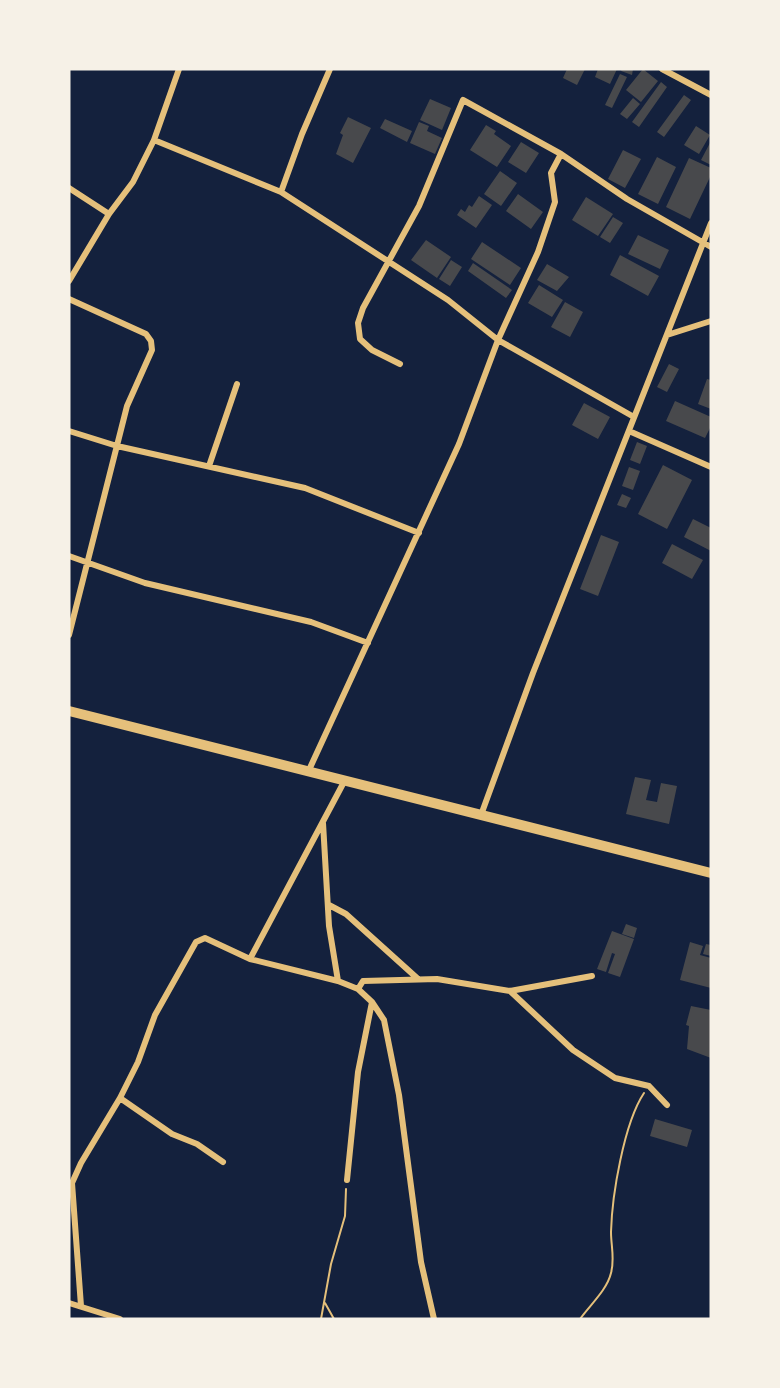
<svg xmlns="http://www.w3.org/2000/svg" width="780" height="1388" font-family="'Fira Sans',sans-serif">
<rect width="100%" height="100%" fill="#14213d"/>
<path fill="#48494c" d="M 567,69 L 585,69 L 577,85 L 563,78 Z
M 598,69 L 617,69 L 610,84 L 595,77 Z
M 622,69 L 633,69 L 632,75 L 621,71 Z
M 643,69 L 658,81 L 641,102 L 626,90 Z
M 620,74 L 627,77 L 612,108 L 605,105 Z
M 661,82 L 667,87 L 639,127 L 632,122 Z
M 684,95 L 691,100 L 664,137 L 657,132 Z
M 633,98 L 640,104 L 627,119 L 620,114 Z
M 430,99 L 451,108 L 442,130 L 420,120 Z
M 348,117 L 371,128 L 353,163 L 336,154 L 343,135 L 340,133 Z
M 385,119 L 412,131 L 407,142 L 380,128 Z
M 419,122 L 429,126 L 427,131 L 442,138 L 435,154 L 410,143 Z
M 486,125 L 496,131 L 494,134 L 511,146 L 497,167 L 470,150 Z
M 696,126 L 710,135 L 699,154 L 684,145 Z
M 711,141 L 711,165 L 701,160 Z
M 521,142 L 539,153 L 526,173 L 508,162 Z
M 623,150 L 641,159 L 625,188 L 608,179 Z
M 657,157 L 676,167 L 658,204 L 638,194 Z
M 689,158 L 711,168 L 711,175 L 690,219 L 666,207 Z
M 500,171 L 517,183 L 501,206 L 484,194 Z
M 518,194 L 543,212 L 531,229 L 506,211 Z
M 479,196 L 492,205 L 476,228 L 457,215 L 461,209 L 465,212 L 469,205 L 472,207 Z
M 586,197 L 613,214 L 598,236 L 572,220 Z
M 613,217 L 623,223 L 610,243 L 600,237 Z
M 638,235 L 669,250 L 660,269 L 628,254 Z
M 426,240 L 451,257 L 437,278 L 411,260 Z
M 482,242 L 521,268 L 510,285 L 471,259 Z
M 620,255 L 659,276 L 648,296 L 610,275 Z
M 451,260 L 462,267 L 450,286 L 439,279 Z
M 473,263 L 512,290 L 506,298 L 468,271 Z
M 547,264 L 569,277 L 557,291 L 537,280 Z
M 539,285 L 563,300 L 552,317 L 528,303 Z
M 565,302 L 583,312 L 570,337 L 551,327 Z
M 669,364 L 679,369 L 667,392 L 657,387 Z
M 707,379 L 711,380 L 711,409 L 698,404 Z
M 675,401 L 711,417 L 711,426 L 705,438 L 666,421 Z
M 584,403 L 610,417 L 598,439 L 572,425 Z
M 637,442 L 647,446 L 640,464 L 630,460 Z
M 663,465 L 692,480 L 667,529 L 638,514 Z
M 629,467 L 640,471 L 633,490 L 622,486 Z
M 622,494 L 631,498 L 626,508 L 617,505 Z
M 693,519 L 711,528 L 711,551 L 684,537 Z
M 601,535 L 619,542 L 598,596 L 580,589 Z
M 672,544 L 703,560 L 692,579 L 662,563 Z
M 635,777 L 651,780 L 646,800 L 657,802 L 661,783 L 677,786 L 669,824 L 626,814 Z
M 626,924 L 637,928 L 634,938 L 622,934 Z
M 612,931 L 634,939 L 620,977 L 608,973 L 615,954 L 612,953 L 606,972 L 597,969 Z
M 690,942 L 703,946 L 700,955 L 711,958 L 711,988 L 680,980 Z
M 706,944 L 711,945 L 711,956 L 703,954 Z
M 691,1006 L 711,1010 L 711,1058 L 687,1049 L 689,1026 L 686,1025 Z
M 655,1119 L 692,1130 L 687,1147 L 650,1136 Z"/>
<g fill="none" stroke-linecap="round" stroke-linejoin="round">
<path stroke="#e5c07b" stroke-width="2" d="M 325,1303 L 334,1319
M 321,1319 L 331,1264 L 345,1216 L 346,1189
M 580,1319 C 590,1305 607,1290 611,1273 C 615,1259 611,1246 611,1232 C 612,1195 624,1123 644,1093"/>
<path stroke="#e5c07b" stroke-width="6" d="M 662,69 L 711,95
M 154,140 L 281,192 L 448,300 L 498,340 L 634,417
M 561,154 L 627,199 L 711,247
M 69,188 L 109,214
M 281,192 L 302,134 L 330,69
M 69,281 L 109,214 L 133,182 L 154,140 L 179,69
M 69,299 L 146,334 L 151,341 L 152,350 L 127,406 L 69,635
M 667,335 L 711,321
M 69,431 L 117,446 L 305,488 L 419,533
M 629,431 L 711,467
M 209,466 L 237,384
M 69,556 L 145,583 L 311,622 L 368,643
M 309,770 L 459,444 L 498,340 L 538,252 L 555,202 L 551,173 L 561,154 L 463,100 L 419,206 L 363,308 L 358,323 L 360,339 L 372,350 L 400,364
M 481,815 L 533,673 L 711,223
M 323,823 L 329,926 L 338,981
M 329,905 L 346,914 L 417,978
M 250,959 L 345,780
M 358,989 L 363,981 L 437,979 L 510,991 L 592,976
M 510,991 L 573,1050 L 615,1078 L 649,1086 L 667,1105
M 120,1098 L 172,1134 L 197,1144 L 223,1162
M 347,1180 L 358,1072 L 372,1002
M 69,1303 L 120,1319
M 81,1306 L 72,1183 L 81,1163 L 120,1098 L 138,1062 L 155,1015 L 196,942 L 205,938 L 250,959 L 338,981 L 358,989 L 372,1002 L 384,1020 L 399,1095 L 421,1262 L 434,1319"/>
<path stroke="#e5c07b" stroke-width="10" d="M 69,711 L 711,873"/>
</g>
<rect width="780" height="1388" fill="none" stroke="#f6f1e7" stroke-width="141"/>
</svg>
